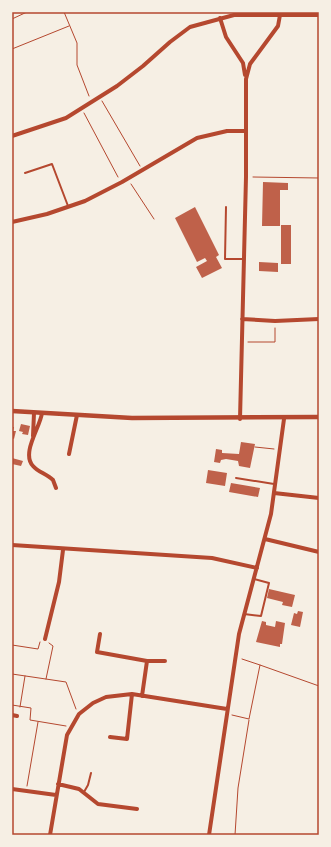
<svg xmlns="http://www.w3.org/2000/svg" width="331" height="847" font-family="Lora,serif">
<rect width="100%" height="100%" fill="#f6efe4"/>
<path fill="#bf614a" d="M 263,182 L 288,183 L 288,190 L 280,190 L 280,226 L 262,226 Z
M 195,207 L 219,255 L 216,257 L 222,268 L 202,278 L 196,267 L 207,261 L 205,258 L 197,262 L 175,218 Z
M 281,225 L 291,225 L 291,264 L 281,264 Z
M 259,262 L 278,263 L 278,272 L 259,271 Z
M 21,424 L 30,426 L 28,435 L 22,434 L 23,432 L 19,431 Z
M 12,427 L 14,427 L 13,431 L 16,431 L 14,439 L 12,438 Z
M 241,442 L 255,444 L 250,468 L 239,466 L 238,461 L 226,459 L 221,460 L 220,463 L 214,462 L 216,449 L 222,450 L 222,453 L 239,454 Z
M 12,458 L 23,461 L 21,466 L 12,464 Z
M 208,470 L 227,473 L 225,486 L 206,483 Z
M 231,483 L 260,488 L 258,497 L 229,492 Z
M 269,589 L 295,595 L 292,607 L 282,605 L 283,602 L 267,598 Z
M 298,611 L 303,612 L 300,627 L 291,625 L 294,613 L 297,614 Z
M 262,621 L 266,622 L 266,625 L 275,627 L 276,621 L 285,623 L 282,644 L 280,644 L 280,647 L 256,642 Z"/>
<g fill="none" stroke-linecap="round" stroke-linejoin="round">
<path stroke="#b5482f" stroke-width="1" d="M 64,12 L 77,43 L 77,65 L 89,96
M 12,19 L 27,12
M 12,49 L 69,26
M 102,101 L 140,166
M 84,113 L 118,177
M 253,177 L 319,178
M 131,184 L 154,219
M 248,342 L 275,342 L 275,328
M 255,447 L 274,449
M 12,645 L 38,649 L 40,642
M 242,659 L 260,665
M 12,674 L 66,682 L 76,709
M 46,679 L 53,646 L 49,643
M 12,705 L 31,708 L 30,720 L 66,726
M 20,707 L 25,676
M 232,715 L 249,719 L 260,665 L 319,686
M 27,786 L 38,722
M 235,835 L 238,788 L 249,720"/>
<path stroke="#b5482f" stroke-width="2" d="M 25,173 L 52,164 L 68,206
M 226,207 L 225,259 L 243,259
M 236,478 L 274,484
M 244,614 L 261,616 L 269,583 L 254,579
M 84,792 L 88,785 L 91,773"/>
<path stroke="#b5482f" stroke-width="4" d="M 220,18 L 226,37 L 243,63 L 245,75
M 12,136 L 66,118 L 117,86 L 143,66 L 170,42 L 190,27 L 234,15 L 319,15
M 12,222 L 47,214 L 85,201 L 122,182 L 197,138 L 227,131 L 245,131
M 242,319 L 275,321 L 319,319
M 42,413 C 40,428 21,453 33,466 C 38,472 47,474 53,480 L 56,488
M 240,419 L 246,177 L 246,79 L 250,64 L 278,26 L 280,15
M 33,436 L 34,413
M 69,454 L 77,415
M 274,493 L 319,498
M 265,539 L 319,552
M 12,545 L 212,558 L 257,568
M 100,634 L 97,652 L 147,661 L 142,696
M 45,639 L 59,582 L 63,550
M 147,661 L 165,661
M 12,715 L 17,716
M 110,737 L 127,739 L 132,694
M 58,784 L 79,789 L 98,804 L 137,809
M 12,789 L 56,795
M 50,835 L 67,735 L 79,714 L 93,703 L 106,697 L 132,694 L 227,709
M 209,835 L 239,634 L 271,514 L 284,419"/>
<path stroke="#b5482f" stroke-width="4.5" d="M 12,411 L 132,418 L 319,417"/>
</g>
<rect width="331" height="847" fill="none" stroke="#f6efe4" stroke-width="26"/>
<rect x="13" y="13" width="305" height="821" fill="none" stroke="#b5482f" stroke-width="1.5"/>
</svg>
